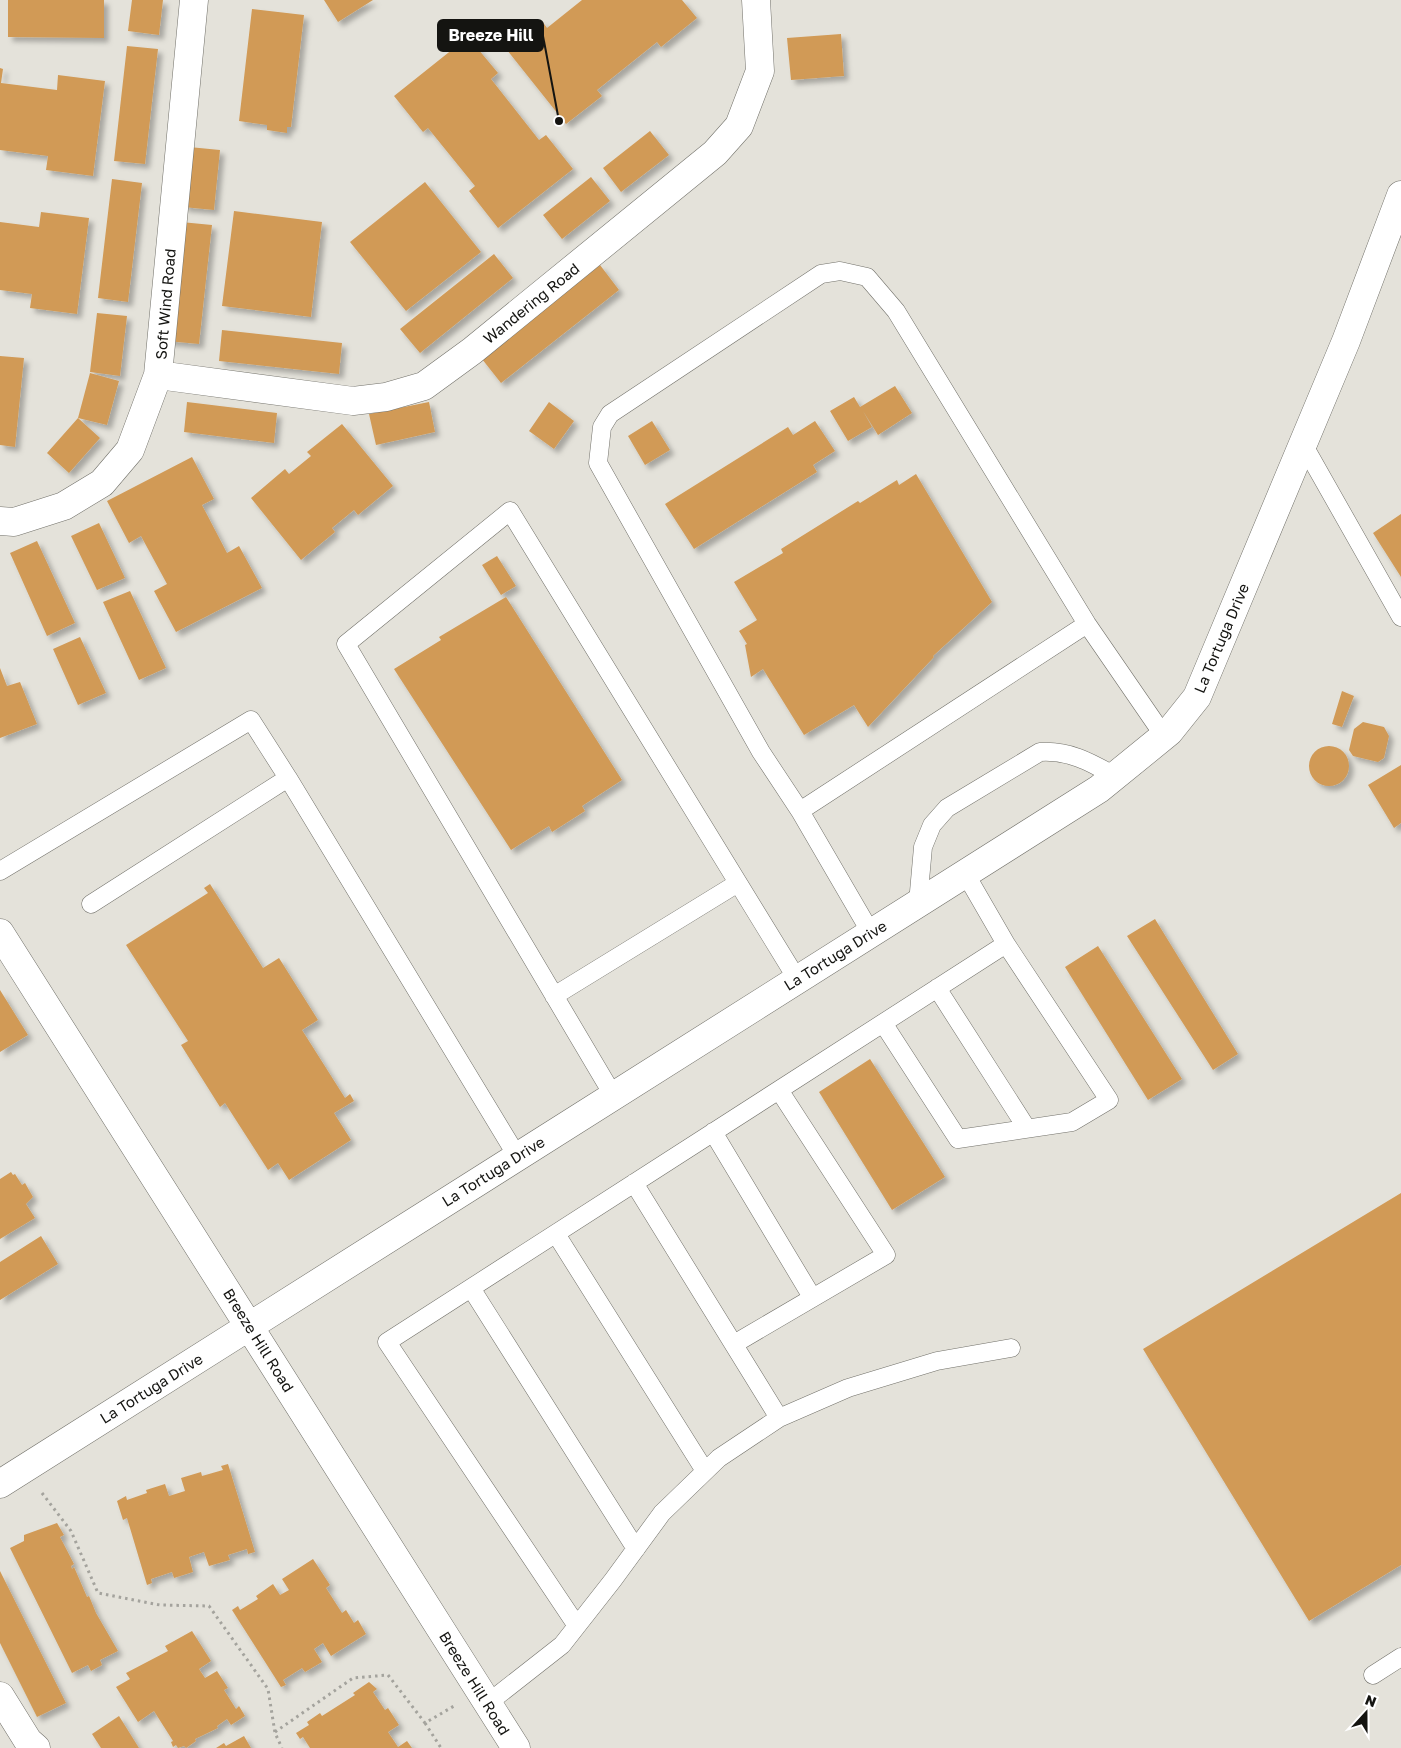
<svg xmlns="http://www.w3.org/2000/svg" width="1401" height="1748" font-family="'Golos Text',sans-serif">
<defs>
<filter id="shadow"><feDropShadow dx="4.5" dy="4.5" stdDeviation="2.5" flood-color="#0004"/></filter>
</defs>
<rect width="100%" height="100%" fill="#e4e2da"/>
<path fill="#d19a56" filter="url(#shadow)" d="M 8,0 L 104,0 L 104,38 L 8,37 Z
M 132,0 L 163,0 L 159,35 L 128,31 Z
M 324,0 L 373,0 L 338,22 Z
M 582,0 L 682,0 L 697,18 L 661,47 L 657,42 L 597,90 L 602,96 L 566,124 L 507,50 L 542,21 L 547,28 Z
M 252,9 L 304,15 L 291,127 L 287,127 L 287,133 L 267,130 L 267,125 L 239,121 Z
M 841,34 L 844,76 L 791,80 L 787,38 Z
M 468,37 L 498,73 L 491,79 L 539,140 L 546,135 L 573,169 L 498,228 L 469,191 L 475,186 L 428,128 L 423,132 L 394,96 Z
M 127,46 L 158,49 L 145,164 L 114,161 Z
M 0,68 L 3,69 L 1,83 L 57,90 L 58,75 L 105,81 L 93,176 L 46,170 L 48,156 L 0,150 Z
M 650,131 L 669,155 L 621,192 L 603,168 Z
M 189,147 L 220,150 L 214,210 L 183,207 Z
M 591,177 L 610,201 L 562,239 L 543,215 Z
M 112,179 L 142,183 L 128,302 L 98,298 Z
M 425,182 L 481,252 L 406,311 L 350,242 Z
M 234,211 L 322,222 L 311,317 L 222,306 Z
M 41,212 L 89,218 L 77,314 L 30,308 L 32,294 L 0,290 L 0,222 L 39,227 Z
M 181,222 L 212,225 L 199,344 L 167,341 Z
M 494,254 L 513,278 L 420,353 L 400,329 Z
M 600,265 L 619,290 L 501,383 L 482,359 Z
M 97,313 L 127,316 L 120,376 L 90,372 Z
M 222,330 L 342,343 L 339,374 L 219,361 Z
M 0,356 L 24,358 L 15,447 L 0,445 Z
M 90,373 L 119,381 L 107,425 L 78,418 Z
M 895,386 L 912,413 L 878,435 L 863,411 L 872,427 L 848,441 L 830,411 L 854,397 L 860,407 Z
M 187,402 L 277,413 L 274,443 L 184,432 Z
M 429,402 L 435,432 L 376,445 L 369,414 Z
M 549,402 L 574,421 L 554,449 L 529,431 Z
M 78,418 L 100,438 L 69,473 L 47,453 Z
M 652,421 L 670,450 L 645,465 L 628,436 Z
M 815,421 L 835,451 L 813,465 L 817,472 L 694,549 L 665,504 L 788,427 L 793,435 Z
M 342,424 L 393,486 L 358,515 L 354,510 L 332,528 L 335,532 L 301,560 L 251,498 L 285,469 L 289,474 L 311,456 L 307,452 Z
M 192,457 L 214,499 L 202,505 L 227,553 L 239,546 L 262,588 L 176,632 L 154,591 L 167,584 L 141,536 L 129,543 L 107,501 Z
M 916,474 L 992,602 L 933,656 L 934,657 L 868,727 L 854,705 L 804,735 L 763,669 L 751,677 L 745,645 L 747,644 L 739,631 L 757,620 L 734,582 L 783,553 L 781,549 L 858,501 L 860,503 L 897,480 L 899,485 Z
M 1401,514 L 1401,577 L 1373,533 Z
M 99,523 L 125,578 L 97,590 L 71,536 Z
M 37,541 L 75,623 L 47,636 L 10,553 Z
M 497,556 L 516,586 L 501,595 L 482,565 Z
M 130,591 L 166,668 L 139,680 L 103,602 Z
M 506,597 L 622,780 L 582,806 L 585,811 L 552,832 L 549,826 L 511,850 L 394,669 L 441,640 L 439,637 Z
M 80,637 L 106,693 L 78,705 L 53,649 Z
M 0,668 L 7,686 L 20,682 L 37,724 L 0,738 Z
M 1342,691 L 1354,696 L 1342,727 L 1332,724 Z
M 1363,722 L 1384,727 L 1389,736 L 1384,758 L 1378,762 L 1353,756 L 1349,750 L 1354,729 Z
M1309 766a20 20 0 1 1 40 0a20 20 0 1 1-40 0Z
M 1401,765 L 1401,823 L 1394,828 L 1368,785 Z
M 210,884 L 263,968 L 279,958 L 318,1020 L 302,1030 L 345,1098 L 350,1094 L 354,1101 L 334,1113 L 351,1140 L 289,1180 L 278,1163 L 268,1170 L 225,1103 L 220,1107 L 181,1045 L 188,1041 L 126,945 L 208,893 L 204,888 Z
M 1155,919 L 1238,1054 L 1213,1070 L 1127,936 Z
M 1098,946 L 1182,1079 L 1148,1100 L 1065,967 Z
M 0,990 L 28,1035 L 0,1052 Z
M 870,1059 L 945,1177 L 892,1210 L 819,1092 Z
M 11,1172 L 13,1175 L 15,1174 L 22,1185 L 25,1183 L 33,1197 L 26,1204 L 35,1218 L 0,1239 L 0,1179 Z
M 1401,1193 L 1401,1565 L 1309,1621 L 1143,1349 Z
M 41,1236 L 58,1264 L 0,1300 L 0,1262 Z
M 228,1464 L 255,1552 L 248,1554 L 247,1549 L 228,1555 L 230,1560 L 209,1566 L 204,1552 L 189,1557 L 193,1572 L 174,1578 L 172,1572 L 151,1579 L 152,1583 L 147,1585 L 127,1518 L 123,1520 L 117,1501 L 126,1496 L 127,1500 L 147,1493 L 146,1490 L 165,1484 L 169,1496 L 185,1491 L 181,1478 L 201,1472 L 202,1476 L 223,1470 L 221,1466 Z
M 57,1523 L 64,1535 L 60,1537 L 74,1564 L 71,1566 L 72,1569 L 74,1567 L 87,1597 L 89,1596 L 96,1613 L 118,1651 L 100,1660 L 102,1665 L 91,1671 L 88,1665 L 72,1673 L 10,1548 L 24,1541 L 24,1535 Z
M 313,1559 L 330,1585 L 326,1588 L 342,1613 L 346,1610 L 354,1623 L 358,1620 L 366,1634 L 331,1656 L 323,1643 L 314,1649 L 322,1662 L 305,1672 L 302,1668 L 283,1680 L 286,1685 L 281,1687 L 232,1610 L 238,1606 L 240,1610 L 258,1599 L 256,1596 L 273,1584 L 280,1595 L 289,1590 L 282,1579 Z
M 0,1571 L 66,1703 L 37,1717 L 0,1643 Z
M 192,1631 L 211,1661 L 199,1669 L 205,1678 L 217,1671 L 228,1688 L 224,1690 L 236,1709 L 239,1706 L 245,1716 L 231,1725 L 227,1719 L 217,1726 L 218,1728 L 195,1739 L 196,1741 L 186,1748 L 184,1746 L 178,1748 L 176,1745 L 173,1747 L 171,1742 L 173,1741 L 154,1711 L 138,1722 L 116,1687 L 130,1679 L 126,1673 L 168,1651 L 165,1646 Z
M 369,1682 L 377,1689 L 373,1692 L 385,1710 L 388,1708 L 399,1725 L 388,1732 L 398,1747 L 407,1741 L 412,1748 L 310,1748 L 303,1737 L 300,1739 L 296,1733 L 309,1725 L 307,1722 L 320,1713 L 322,1716 L 355,1695 L 353,1693 Z
M 119,1716 L 139,1748 L 101,1748 L 92,1734 Z
M 244,1736 L 251,1748 L 216,1748 L 224,1743 L 226,1746 Z"/>
<g fill="none" stroke-linecap="round" stroke-linejoin="round">
<defs>
<path id="service" d="M 1303,444 L 1401,617
M 800,811 L 1087,624
M 0,871 L 251,720 L 288,778 L 517,1156
M 918,903 L 923,847 L 932,825 L 947,808 L 1040,752 C 1069,750 1090,762 1115,776
M 91,904 L 288,778
M 871,933 L 800,811 L 761,752 L 598,463 L 602,427 L 610,414 L 821,274 L 840,271 L 867,277 L 896,311 L 1087,624 L 1164,736
M 937,988 L 1026,1127
M 554,996 L 738,883
M 883,1023 L 958,1139 L 1072,1122 L 1109,1100 L 1006,944
M 613,1095 L 346,644 L 510,511 L 797,979
M 713,1132 L 812,1297
M 634,1183 L 779,1418
M 556,1234 L 705,1471
M 471,1288 L 636,1549
M 734,1344 L 886,1255 L 779,1090
M 577,1626 L 387,1342 L 1006,944 L 965,873
M 1373,1675 L 1401,1657
M 488,1703 L 562,1645 L 613,1580 L 662,1513 L 719,1458 L 779,1418 L 848,1388 L 937,1361 L 1011,1348"/>
<path id="minor" d="M 158,375 L 353,401 L 386,397 L 424,386 L 472,351 L 715,153 L 739,126 L 760,71 L 756,0
M 0,521 L 14,522 L 64,506 L 102,483 L 130,450 L 158,375 L 194,0
M 0,1696 L 28,1741 L 36,1748"/>
<path id="tertiary" d="M 0,933 L 516,1748
M 0,1484 L 1099,789 L 1169,732 L 1197,697 L 1346,341 L 1401,195"/>
</defs>
<use href="#service" stroke="#72716a" stroke-width="19"/>
<use href="#minor" stroke="#72716a" stroke-width="29"/>
<use href="#tertiary" stroke="#72716a" stroke-width="29"/>
<path stroke="#a4a39d" stroke-width="3" stroke-dasharray="2.5 4" stroke-linecap="butt" d="M 42,1493 L 71,1531 L 98,1593 L 160,1605 L 209,1606 L 268,1689 L 275,1733 L 282,1748
M 425,1723 L 441,1748
M 275,1732 L 353,1678 L 388,1675 L 425,1723 L 454,1706"/>
<use href="#service" stroke="#fff" stroke-width="18"/>
<use href="#minor" stroke="#fff" stroke-width="28"/>
<use href="#tertiary" stroke="#fff" stroke-width="28"/>
</g>
<g text-anchor="middle" dominant-baseline="central" stroke-width="5" stroke-linejoin="round" paint-order="stroke">
<g font-size="15" fill="#141411" stroke="#fff">
<text transform="translate(531 303) rotate(-39)">Wandering Road</text>
<text transform="translate(165 304) rotate(-85)">Soft Wind Road</text>
<text transform="translate(1221 638) rotate(-67)">La Tortuga Drive</text>
<text transform="translate(835 955) rotate(-32)">La Tortuga Drive</text>
<text transform="translate(493 1171) rotate(-32)">La Tortuga Drive</text>
<text transform="translate(259 1340) rotate(58)">Breeze Hill Road</text>
<text transform="translate(151 1388) rotate(-32)">La Tortuga Drive</text>
<text transform="translate(475 1683) rotate(58)">Breeze Hill Road</text>
</g>
</g>
<path fill="none" stroke="#141411" stroke-width="2" d="M559 121L543 36"/>
<circle fill="#141411" stroke="#fff" stroke-width="2" cx="559" cy="121" r="5"/>
<rect fill="#141411" stroke="#141411" stroke-width="2" x="438" y="20" width="105" height="31" rx="5"/>
<g font-size="16" text-anchor="middle" font-weight="bold" fill="#fff">
<text x="491" y="41">Breeze Hill</text>
</g>
<g transform="translate(1366 1713) rotate(21)" stroke="#ffffff" stroke-width="4" paint-order="stroke">
<path d="M0-4L9 19L0 12L-9 19Z" fill="#141411"/>
<text y="-8" font-size="14" font-weight="bold" text-anchor="middle" fill="#141411">N</text>
</g>
</svg>
